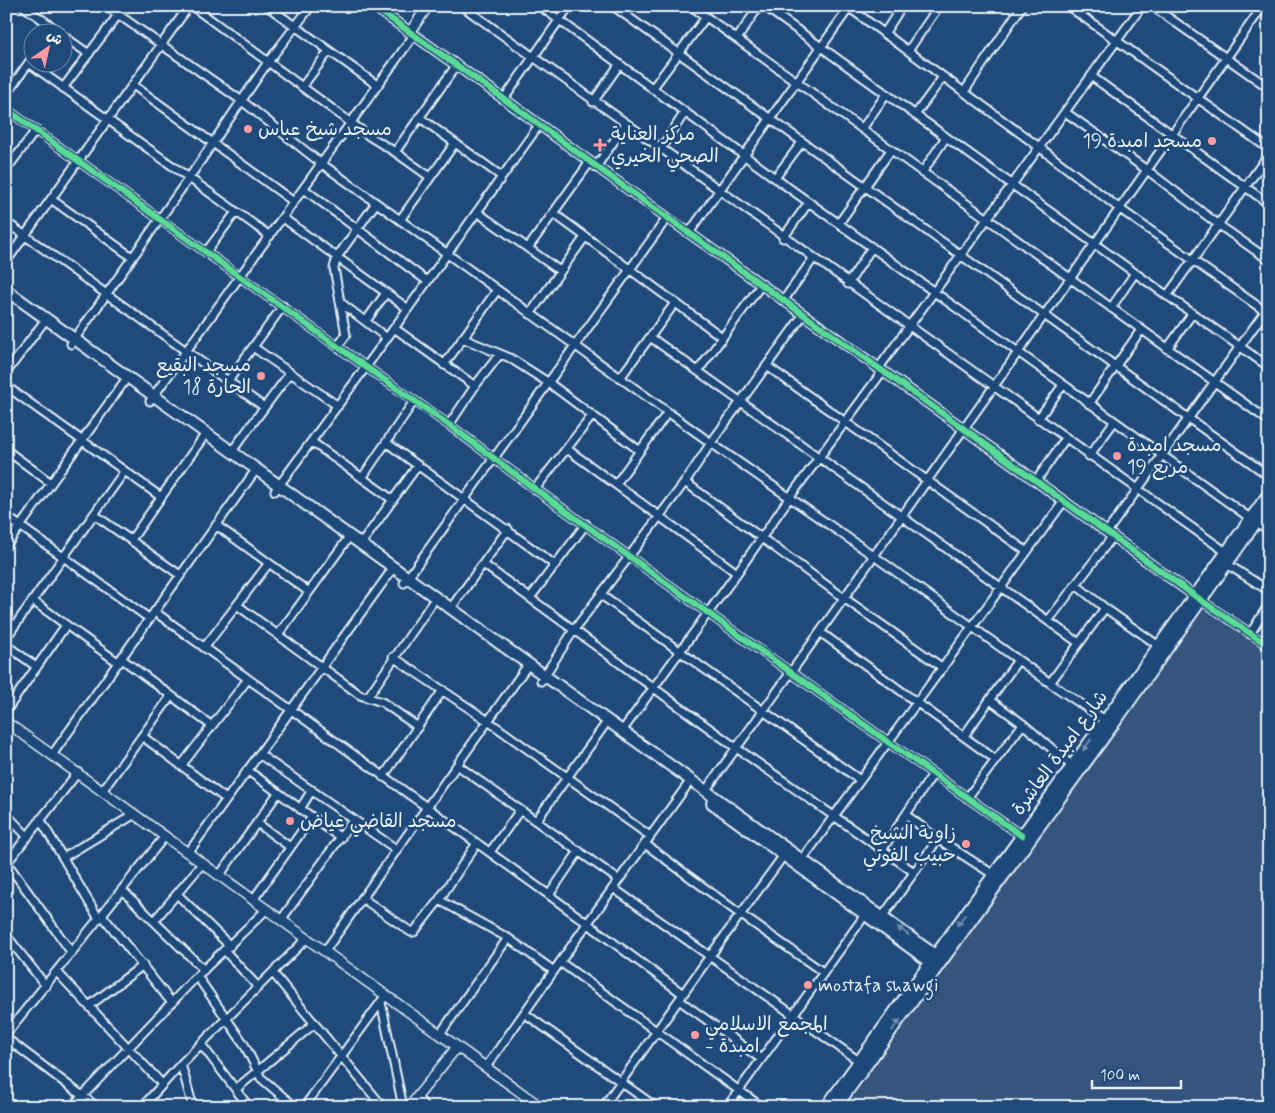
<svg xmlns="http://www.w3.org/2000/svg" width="1275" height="1113" font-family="Mynerve,'Playpen Sans Arabic',sans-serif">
<rect width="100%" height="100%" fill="#1f4a7a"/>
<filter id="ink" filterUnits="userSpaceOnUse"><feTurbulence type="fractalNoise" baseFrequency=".02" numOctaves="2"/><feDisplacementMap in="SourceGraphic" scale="10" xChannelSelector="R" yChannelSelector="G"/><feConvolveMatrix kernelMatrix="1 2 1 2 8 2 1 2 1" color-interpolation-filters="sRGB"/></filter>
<g filter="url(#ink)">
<path fill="#34547e" d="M 1189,602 L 1269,652 L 1269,1107 L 827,1107 Z"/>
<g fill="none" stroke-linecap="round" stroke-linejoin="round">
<defs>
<path id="minor" d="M 23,6 L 60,32
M 106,6 L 242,101 L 322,164 L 711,443 L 874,556 L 1050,683 L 1105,720
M 192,6 L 369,136 L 395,152 L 430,177
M 267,6 L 377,85
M 462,6 C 716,189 970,372 1226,552
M 540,6 L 775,178 L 1250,518
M 613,6 L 1269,476
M 691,6 L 1269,421
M 764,6 L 1135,273 L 1269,367
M 847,6 L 1039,147 L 1120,209 L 1269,314
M 1068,6 L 1269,149
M 1152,6 L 1269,88
M 884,34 L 902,6
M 62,35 L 89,54
M 737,39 L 759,6
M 908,51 L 939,6
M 29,63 L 270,236
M 1091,76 L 1269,204
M 133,85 L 294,202
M 302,87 L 329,51
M 63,88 L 118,15
M 652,89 L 706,17
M 964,92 L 1022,6
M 6,95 L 32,58
M 504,99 L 569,6
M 593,102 L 619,65
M 6,109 L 366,367 L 449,425 L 535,489 L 888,742 L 1022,836
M 1065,112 L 1147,170 L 1219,225 L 1269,260
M 915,115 L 943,77
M 419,117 L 501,176
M 862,129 L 886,94
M 660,150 L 685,112
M 395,152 L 456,66
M 596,167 L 625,125
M 6,170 L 36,130
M 922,173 L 946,137
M 775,178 L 802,142
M 304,189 L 427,281
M 51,199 L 132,257
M 477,212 L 560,271
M 553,213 L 722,337
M 283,218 L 407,308
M 400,220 L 455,143
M 6,222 L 264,407
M 839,223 L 891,150
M 689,233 L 849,8
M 783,238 L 809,202
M 528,248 L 590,162
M 206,252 L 236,212
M 6,262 L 189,6
M 848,284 L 872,247
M 1167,296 L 1269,154
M 783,301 L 813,259
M 340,302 L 387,338
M 1111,308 L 1135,273
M 530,314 L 585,237
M 366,321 L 386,293
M 394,328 L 475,386
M 650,337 L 1079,643
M 462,338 L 510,358 L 549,383 L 640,451
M 71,344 L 189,178 L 268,62 L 311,6
M 338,346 L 346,335 L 334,268 L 337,257 L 376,203
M 253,347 L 338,406
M 1167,349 L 1192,314
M 444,365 L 497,290
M 767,366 L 1026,551
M 878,369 L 1142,6
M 698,371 L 761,285
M 6,373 L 43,323
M 620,378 L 675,303
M 228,381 L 283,306
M 6,386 L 161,497
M 150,401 L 414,35
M 1089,404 L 1141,330
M 1038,419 L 1063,385
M 449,425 L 475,386 L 500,354
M 312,442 L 393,500
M 387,443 L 555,565
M 567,449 L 737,573
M 6,450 L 51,483
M 232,451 L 290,373
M 1089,456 L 1114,422
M 362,478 L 414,401
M 1036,481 L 1065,439
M 685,482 L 844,598 L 943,668
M 616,484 L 668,412
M 535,489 L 592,416
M 275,491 L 387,338 L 539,125
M 95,515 L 180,575
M 6,516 L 150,619
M 216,525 L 309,592
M 1107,532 L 1269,306
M 131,540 L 202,439
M 361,544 L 418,465
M 6,546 L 124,382
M 483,564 L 735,747 L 914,872
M 1227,564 L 1269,591
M 404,583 L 667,218
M 1076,585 L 1105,608 L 1159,646
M 601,595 L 860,780
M 530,598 L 586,524
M 33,601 L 119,663
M 1202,601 L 1269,646
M 237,605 L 360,695 L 382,702 L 418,727
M 451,608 L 508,529
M 155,612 L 549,895 L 683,994
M 1048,621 L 1113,536
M 820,632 L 996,760
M 1250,634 L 1269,604
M 278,635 L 346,541
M 6,638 L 124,472
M 6,645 L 37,667
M 204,648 L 269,563
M 393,657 L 488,721 L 650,836
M 122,659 L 212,726
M 541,681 L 574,630 L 685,482 L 711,443 L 803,315
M 1050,683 L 1105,608
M 367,698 L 432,603
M 990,700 L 1023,724 L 1072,766
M 6,711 L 66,625
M 622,731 L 737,573 L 790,497 L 882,372
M 142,736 L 226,799
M 964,736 L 1018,660
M 259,754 L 396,849
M 52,755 L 253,474
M 457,765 L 619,880
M 181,766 L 248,679
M 247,770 L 341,838
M 383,777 L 443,690
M 103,790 L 171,696
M 706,790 L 820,632 L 1263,6
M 967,798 L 1023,724
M 300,809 L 312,790
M 6,814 L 28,837
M 906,815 L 938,839 L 994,875
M 40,819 L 99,919
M 536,821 L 604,726
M 257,823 L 290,847
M 645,844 L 740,914 L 823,972
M 882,850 L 933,774
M 490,852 L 520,810
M 188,853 L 394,567
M 64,857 L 135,814
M 802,860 L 1064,501
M 7,863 L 72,953
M 6,864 L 78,772
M 219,876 L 278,793
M 613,888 L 859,1061
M 122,890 L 204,970
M 177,894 L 230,946
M 549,895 L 579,851
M 362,898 L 411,932 L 414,932 L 439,900 L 477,843
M 253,900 L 312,817
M 439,900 L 508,938 L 554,971
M 102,915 L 172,1003
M 883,916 L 938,839
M 281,920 L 353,820
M 154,921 L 202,864
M 6,935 L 46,986
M 225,951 L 258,987
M 325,951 L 525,669
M 560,962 L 762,1107
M 57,972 L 162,1084
M 273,973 L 383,1107
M 197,976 L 244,1044 L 261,1078 L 295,1107
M 679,1000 L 761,1059
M 381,1002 L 403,1107
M 89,1006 L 143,965
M 524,1013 L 656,1107
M 6,1034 L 165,836
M 440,1034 L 508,938
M 6,1038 L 97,1107
M 201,1044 L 249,1107
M 181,1064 L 193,1107
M 486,1067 L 587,924 L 691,780
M 236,1089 L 315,1023
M 417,1097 L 425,1107
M 72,1107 L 197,976 L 267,909
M 142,1107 L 181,1064 L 307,938
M 304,1107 L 386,995
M 603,1107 L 710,956 L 784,855
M 727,1107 L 865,915"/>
<path id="tertiary" d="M 373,6 L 504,99 L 630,191 L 967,431 L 1199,599
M 410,32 L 428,6
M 1252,519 L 1269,530
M 6,722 L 541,1107
M 409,1107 L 457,1047"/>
<path id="secondary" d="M 6,290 L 942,960
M 712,803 L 937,967
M 826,1107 L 1269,493
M 836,1107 L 1123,711 L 1269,504"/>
</defs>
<use href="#minor" stroke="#e8f1f8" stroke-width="11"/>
<use href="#tertiary" stroke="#e8f1f8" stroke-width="12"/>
<use href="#secondary" stroke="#e8f1f8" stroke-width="14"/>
<use href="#minor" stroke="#1f4a7a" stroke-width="7"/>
<use href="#tertiary" stroke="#1f4a7a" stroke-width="9"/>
<use href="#secondary" stroke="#1f4a7a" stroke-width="10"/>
<defs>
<path id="cycleway" d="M 373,6 L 504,99 L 630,191 L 967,431 L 1202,601 L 1269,646
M 6,109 L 366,367 L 449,425 L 535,489 L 888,742 L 1022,836"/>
</defs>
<use href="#cycleway" stroke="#1f4a7a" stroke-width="9"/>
<use href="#cycleway" stroke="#5adb95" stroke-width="6"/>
</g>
<defs><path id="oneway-solid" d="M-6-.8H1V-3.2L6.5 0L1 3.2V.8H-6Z" transform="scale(1.25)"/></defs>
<g fill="#6f8dac">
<use href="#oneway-solid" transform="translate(1087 745) rotate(126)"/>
<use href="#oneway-solid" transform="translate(961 920) rotate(127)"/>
<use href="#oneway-solid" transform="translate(903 931) rotate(-144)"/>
<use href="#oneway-solid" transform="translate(896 1025) rotate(-54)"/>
</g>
</g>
<g fill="#ff9aa2" stroke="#1f4a7a" stroke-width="2">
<circle cx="248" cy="129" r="5"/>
<circle cx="1212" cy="141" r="5"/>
<path d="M597.5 137.5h5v5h5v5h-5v5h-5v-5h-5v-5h5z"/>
<circle cx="261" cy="376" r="5"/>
<circle cx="1117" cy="456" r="5"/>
<circle cx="290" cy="821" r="5"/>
<circle cx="966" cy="844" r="5"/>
<circle cx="808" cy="985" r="5"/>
<circle cx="695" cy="1035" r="5"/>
</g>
<g text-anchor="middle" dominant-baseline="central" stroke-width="5" stroke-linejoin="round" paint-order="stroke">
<g font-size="19" fill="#e8f1f8" stroke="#1f4a7a" text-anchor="start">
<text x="258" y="129">مسجد شيخ عباس</text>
<text x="611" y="134">مركز العناية<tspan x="611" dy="22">الصحي الخيري</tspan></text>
<text x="1202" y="141" text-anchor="end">مسجد امبدة 19</text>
<text x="251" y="365" text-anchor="end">مسجد البقيع<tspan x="251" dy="22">الحارة 18</tspan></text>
<text x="1127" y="445">مسجد امبدة<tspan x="1127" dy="22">مربع 19</tspan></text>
<text x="300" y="821">مسجد القاضي عياض</text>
<text x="956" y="833" text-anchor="end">زاوية الشيخ<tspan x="956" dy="22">حبيب الفوتي</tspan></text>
<text x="818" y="985">mostafa shawgi</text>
<text x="705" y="1024">المجمع الاسلامي<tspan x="705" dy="22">- امبدة</tspan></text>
</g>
<g font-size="19" fill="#e8f1f8" stroke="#1f4a7a">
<text transform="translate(1060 753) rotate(-54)">شارع امبدة العاشرة</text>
</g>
</g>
<rect width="1275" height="1113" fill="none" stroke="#1f4a7a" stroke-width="25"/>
<rect x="12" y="12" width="1250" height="1088" fill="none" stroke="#e8f1f8" stroke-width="2" filter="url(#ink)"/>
<g transform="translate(48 48) rotate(34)"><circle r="24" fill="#1f4a7a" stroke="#6f8dac"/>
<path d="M0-4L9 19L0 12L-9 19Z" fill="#ff9aa2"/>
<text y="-8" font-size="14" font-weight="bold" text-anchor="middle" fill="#e8f1f8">ش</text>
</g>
<path d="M1092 1080v8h89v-8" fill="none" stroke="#e8f1f8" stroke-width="2.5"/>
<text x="1100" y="1080" font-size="15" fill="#e8f1f8" stroke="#1f4a7a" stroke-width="4" paint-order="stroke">100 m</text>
</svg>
